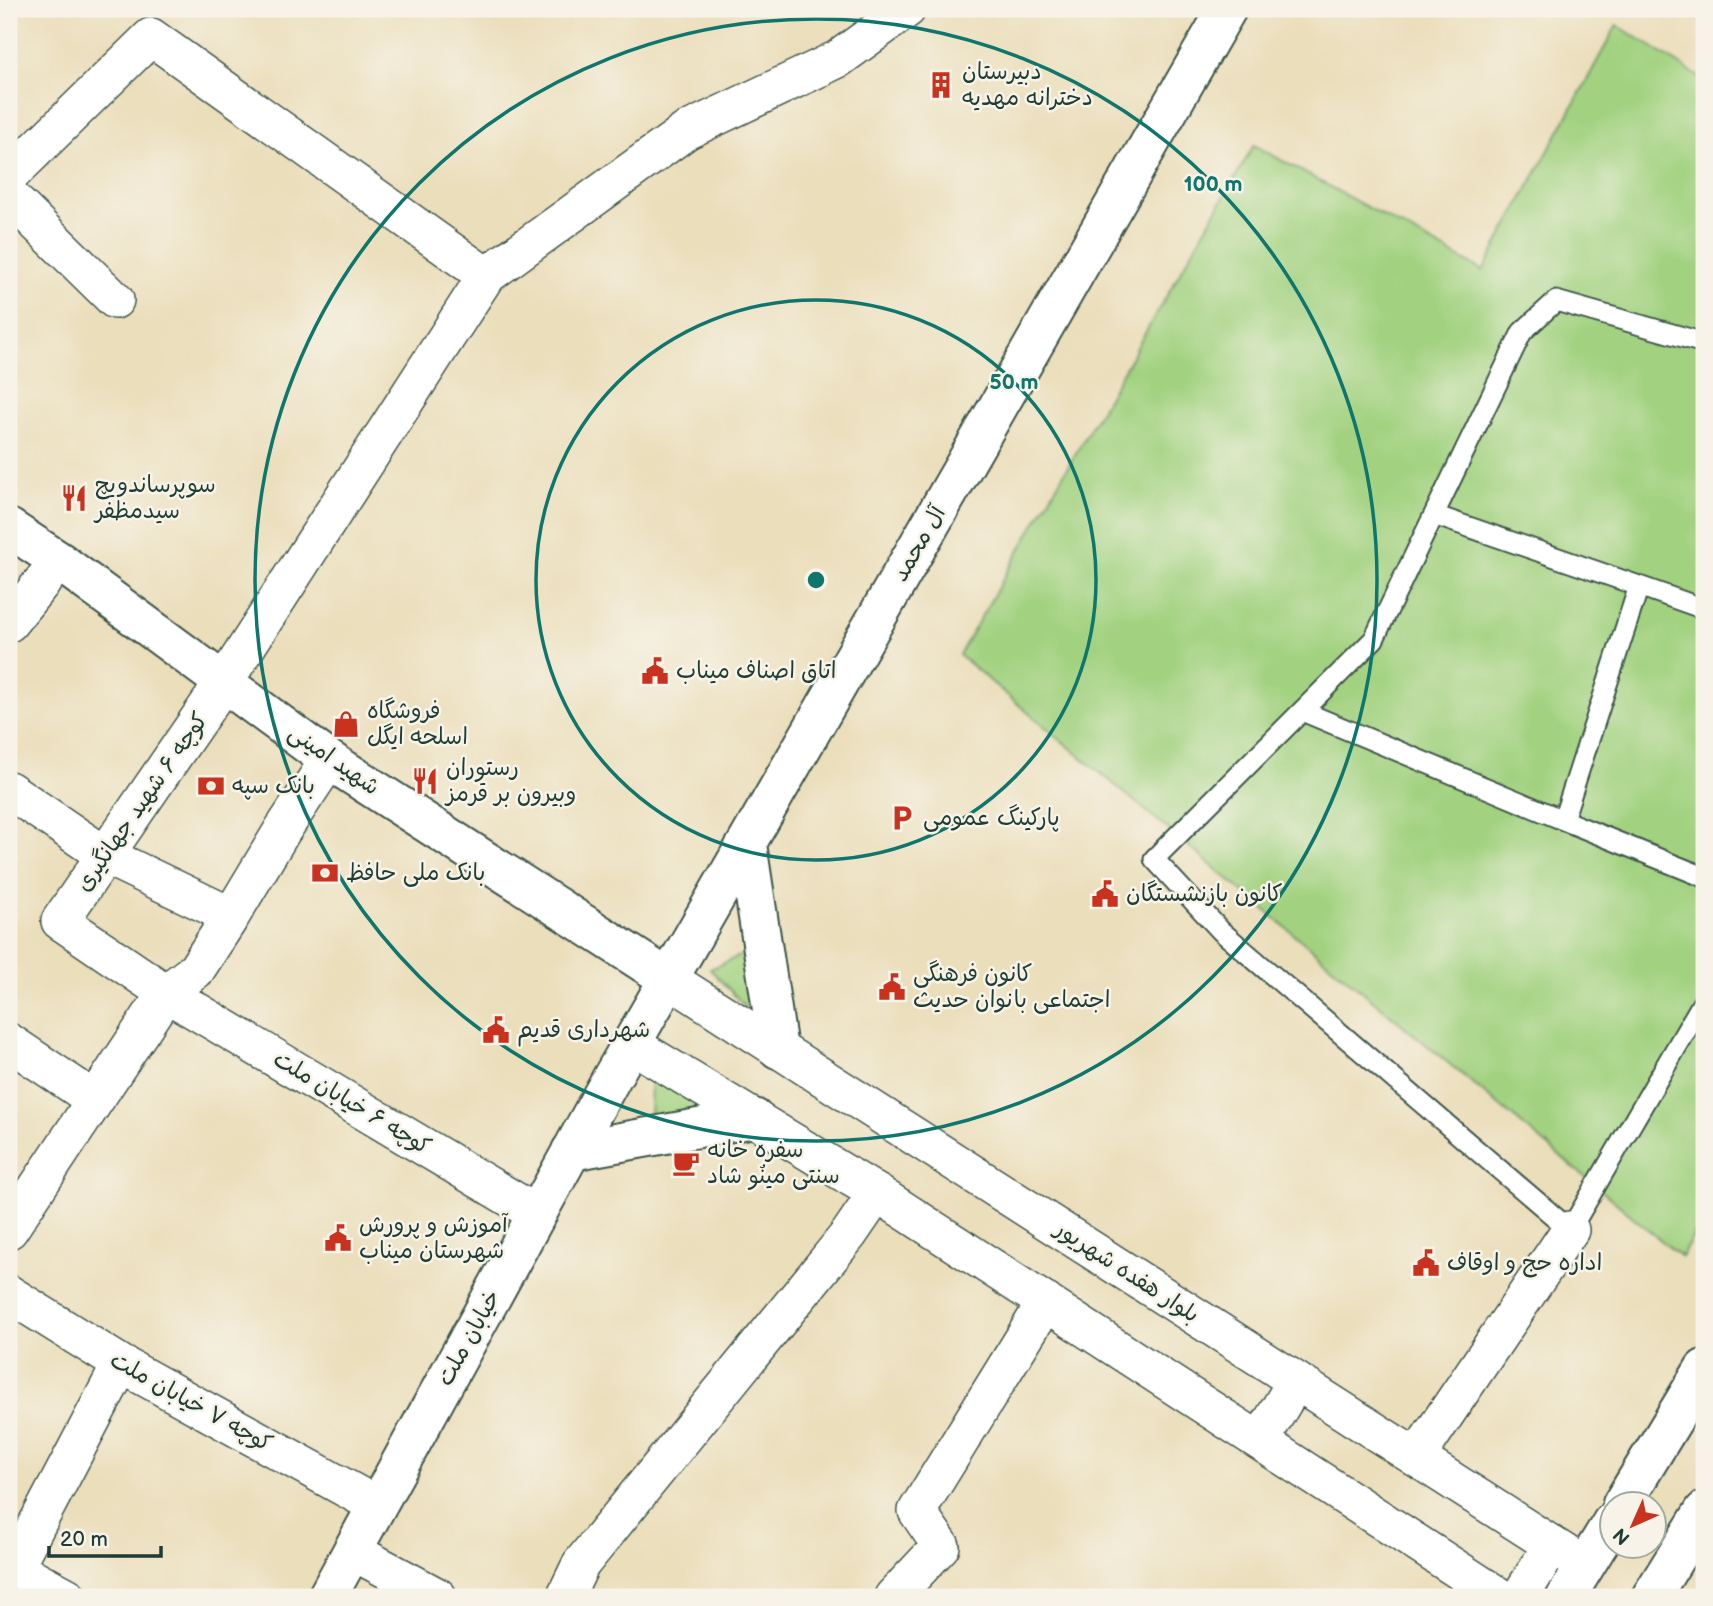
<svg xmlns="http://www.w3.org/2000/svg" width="1713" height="1606" font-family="'Balsamiq Sans','Playpen Sans Arabic',sans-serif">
<rect width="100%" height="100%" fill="#f7f3e8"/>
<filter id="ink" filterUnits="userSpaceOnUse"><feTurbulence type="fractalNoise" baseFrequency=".0143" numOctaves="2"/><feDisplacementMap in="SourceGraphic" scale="14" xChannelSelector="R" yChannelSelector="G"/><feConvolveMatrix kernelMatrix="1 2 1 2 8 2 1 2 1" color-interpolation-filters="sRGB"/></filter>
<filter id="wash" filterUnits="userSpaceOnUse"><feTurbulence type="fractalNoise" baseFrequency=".00686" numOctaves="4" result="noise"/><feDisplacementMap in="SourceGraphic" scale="28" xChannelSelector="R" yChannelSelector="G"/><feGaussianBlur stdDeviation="1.57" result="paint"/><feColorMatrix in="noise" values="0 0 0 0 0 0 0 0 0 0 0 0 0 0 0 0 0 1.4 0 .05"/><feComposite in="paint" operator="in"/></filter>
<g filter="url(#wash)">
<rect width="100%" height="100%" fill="#ebdebb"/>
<path fill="#a2d280" stroke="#60885a" stroke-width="2" d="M 1617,25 L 1704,80 L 1704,1218 L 1681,1257 L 959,655 L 1254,145 L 1483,271 Z
M 758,948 L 754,1016 L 710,969 Z
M 651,1073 L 711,1103 L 650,1127 Z"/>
</g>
<g filter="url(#ink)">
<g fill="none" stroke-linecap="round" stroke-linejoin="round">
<defs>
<path id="service" d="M 1704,343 L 1556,301 L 1522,332 L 1374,639 L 1154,859 L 1221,931 L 1570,1230 L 1704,1000
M 1434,515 L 1639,586
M 1302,711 L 1563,820 L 1639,586 L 1704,609
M 1563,820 L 1704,877"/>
<path id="minor" d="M 9,176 L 151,37 L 486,276
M 9,196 L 115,300
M 9,623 L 59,561
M 9,790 L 106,856 L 231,916
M 669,979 L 1585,1566
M 9,1042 L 95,1100
M 631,1044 L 877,1193 L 1500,1597
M 537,1214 L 166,993 L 60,921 L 224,682 L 486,276 L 686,131 L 838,59 L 907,9
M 9,1230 L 166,993 L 196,970 L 231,916 L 282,831 L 329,760
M 9,1294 L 121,1364 L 376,1505
M 1260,1441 L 1296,1381
M 1416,1458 L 1570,1230
M 352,1551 L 438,1597
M 9,1565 L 68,1597
M 14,1568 L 121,1364
M 565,1597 L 581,1564 L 849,1234 L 877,1193
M 893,1597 L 941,1546 L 917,1511 L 1046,1302
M 1520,1597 L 1552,1545"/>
<path id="secondary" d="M 747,844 L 778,1049
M 571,1151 L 754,1118
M 1622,1504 L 1704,1369
M 327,1597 L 611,1079 L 1227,9
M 1566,1597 L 1612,1522
M 1651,1597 L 1704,1511"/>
<path id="primary" d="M 9,528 L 59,561 L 329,760 L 669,979"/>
</defs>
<use href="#service" stroke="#3e5548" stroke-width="23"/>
<use href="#minor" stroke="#3e5548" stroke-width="40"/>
<use href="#secondary" stroke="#3e5548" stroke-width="42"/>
<use href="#primary" stroke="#3e5548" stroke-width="42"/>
<use href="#service" stroke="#fff" stroke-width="19"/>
<use href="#minor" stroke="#fff" stroke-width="37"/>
<use href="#secondary" stroke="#fff" stroke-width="38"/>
<use href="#primary" stroke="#fff" stroke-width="38"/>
</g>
</g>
<g fill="none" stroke="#0f766e" stroke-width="3.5">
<circle cx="816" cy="580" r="280"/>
<circle cx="816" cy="580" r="561"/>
</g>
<defs>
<symbol id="building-bare" viewBox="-9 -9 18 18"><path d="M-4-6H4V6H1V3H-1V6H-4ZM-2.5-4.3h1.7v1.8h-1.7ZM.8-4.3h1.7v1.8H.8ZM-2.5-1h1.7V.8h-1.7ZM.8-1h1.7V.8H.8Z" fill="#c8321e" stroke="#f7f3e8" stroke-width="2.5" paint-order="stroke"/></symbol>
<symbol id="restaurant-bare" viewBox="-9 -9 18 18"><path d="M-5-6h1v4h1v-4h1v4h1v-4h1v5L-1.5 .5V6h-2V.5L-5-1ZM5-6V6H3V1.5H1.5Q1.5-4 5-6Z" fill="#c8321e" stroke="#f7f3e8" stroke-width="2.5" paint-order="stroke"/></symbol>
<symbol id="civic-bare" viewBox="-9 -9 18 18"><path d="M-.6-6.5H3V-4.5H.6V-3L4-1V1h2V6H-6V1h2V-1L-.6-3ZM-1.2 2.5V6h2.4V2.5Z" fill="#c8321e" stroke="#f7f3e8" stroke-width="2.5" paint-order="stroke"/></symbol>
<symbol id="shop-bare" viewBox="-9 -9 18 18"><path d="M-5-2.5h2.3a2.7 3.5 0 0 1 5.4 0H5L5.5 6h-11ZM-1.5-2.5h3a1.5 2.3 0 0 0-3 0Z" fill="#c8321e" stroke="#f7f3e8" stroke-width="2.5" paint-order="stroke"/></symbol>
<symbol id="bank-bare" viewBox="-9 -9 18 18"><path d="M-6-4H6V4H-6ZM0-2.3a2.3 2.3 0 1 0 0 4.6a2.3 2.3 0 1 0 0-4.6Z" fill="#c8321e" stroke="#f7f3e8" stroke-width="2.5" paint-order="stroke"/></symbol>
<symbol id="parking-bare" viewBox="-9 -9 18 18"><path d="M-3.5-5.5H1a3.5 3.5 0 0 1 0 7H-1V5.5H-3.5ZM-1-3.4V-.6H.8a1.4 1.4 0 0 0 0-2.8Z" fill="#c8321e" stroke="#f7f3e8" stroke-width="2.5" paint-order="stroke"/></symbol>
<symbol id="cafe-bare" viewBox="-9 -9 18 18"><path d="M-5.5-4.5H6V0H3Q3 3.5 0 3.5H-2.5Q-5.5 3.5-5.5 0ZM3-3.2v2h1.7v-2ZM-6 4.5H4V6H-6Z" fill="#c8321e" stroke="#f7f3e8" stroke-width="2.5" paint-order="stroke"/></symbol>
</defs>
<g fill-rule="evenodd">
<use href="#building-bare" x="922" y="66" width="38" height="38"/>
<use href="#restaurant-bare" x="55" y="479" width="38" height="38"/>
<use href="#civic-bare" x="636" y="652" width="38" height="38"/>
<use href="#shop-bare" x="327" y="705" width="38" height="38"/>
<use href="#restaurant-bare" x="406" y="762" width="38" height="38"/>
<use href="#bank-bare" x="192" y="767" width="38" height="38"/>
<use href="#parking-bare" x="883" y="799" width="38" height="38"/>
<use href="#bank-bare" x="306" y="854" width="38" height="38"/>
<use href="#civic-bare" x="1086" y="875" width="38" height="38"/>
<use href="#civic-bare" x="873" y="968" width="38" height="38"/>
<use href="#civic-bare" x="477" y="1011" width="38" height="38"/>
<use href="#cafe-bare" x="667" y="1144" width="38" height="38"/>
<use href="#civic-bare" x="319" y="1219" width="38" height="38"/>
<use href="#civic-bare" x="1407" y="1244" width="38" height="38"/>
</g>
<g text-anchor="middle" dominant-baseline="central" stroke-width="5" stroke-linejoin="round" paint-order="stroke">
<g font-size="23" fill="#1f3d34" stroke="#f7f3e8" text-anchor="start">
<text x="962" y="72">دبیرستان<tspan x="962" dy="26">دخترانه مهدیه</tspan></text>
<text x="95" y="485">سوپرساندویچ<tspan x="95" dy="26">سیدمظفر</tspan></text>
<text x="676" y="671">اتاق اصناف میناب</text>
<text x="367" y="711">فروشگاه<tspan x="367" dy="26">اسلحه ایگل</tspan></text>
<text x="446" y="768">رستوران<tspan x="446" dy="26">وبیرون بر قرمز</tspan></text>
<text x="232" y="786">بانک سپه</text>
<text x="923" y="818">پارکینگ عمومی</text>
<text x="346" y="873">بانک ملی حافظ</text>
<text x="1126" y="894">کانون بازنشستگان</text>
<text x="913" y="974">کانون فرهنگی<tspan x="913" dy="26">اجتماعی بانوان حدیث</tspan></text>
<text x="517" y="1030">شهرداری قدیم</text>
<text x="707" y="1150">سفره خانه<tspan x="707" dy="26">سنتی مینُو شاد</tspan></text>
<text x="359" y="1225">آموزش و پرورش<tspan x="359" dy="26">شهرستان میناب</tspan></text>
<text x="1447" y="1263">اداره حج و اوقاف</text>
</g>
<g font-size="23" fill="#1f3d34" stroke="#f7f3e8">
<text transform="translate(919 544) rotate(-60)">آل محمد</text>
<text transform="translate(334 760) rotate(35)">شهید امینی</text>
<text transform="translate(142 802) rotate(-55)">کوچه ۶ شهید جهانگیری</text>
<text transform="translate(352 1103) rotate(31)">کوچه ۶ خیابان ملت</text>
<text transform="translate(1127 1272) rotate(33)">بلوار هفده شهریور</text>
<text transform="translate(469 1338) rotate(-61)">خیابان ملت</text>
<text transform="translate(191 1402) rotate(29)">کوچه ۷ خیابان ملت</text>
</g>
</g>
<circle cx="816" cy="580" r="10" fill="#0f766e" stroke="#f7f3e8" stroke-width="3.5"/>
<g font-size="21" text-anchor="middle" font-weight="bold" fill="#0f766e" stroke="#f7f3e8" stroke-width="5" stroke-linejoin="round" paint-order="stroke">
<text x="1213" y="191">100 m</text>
<text x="1014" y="389">50 m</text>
</g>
<rect width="1713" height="1606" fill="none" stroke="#f7f3e8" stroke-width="35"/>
<g transform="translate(1633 1525) rotate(225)"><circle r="33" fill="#f7f3e8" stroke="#a1aaa0" stroke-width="2"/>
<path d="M0-5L12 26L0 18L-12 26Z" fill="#c8321e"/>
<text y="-10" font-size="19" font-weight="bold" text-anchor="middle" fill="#1f3d34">N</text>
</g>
<path d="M49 1546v10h112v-10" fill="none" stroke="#1f3d34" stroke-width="3.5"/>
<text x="60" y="1546" font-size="21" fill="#1f3d34" stroke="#f7f3e8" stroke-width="5" paint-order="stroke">20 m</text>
</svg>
